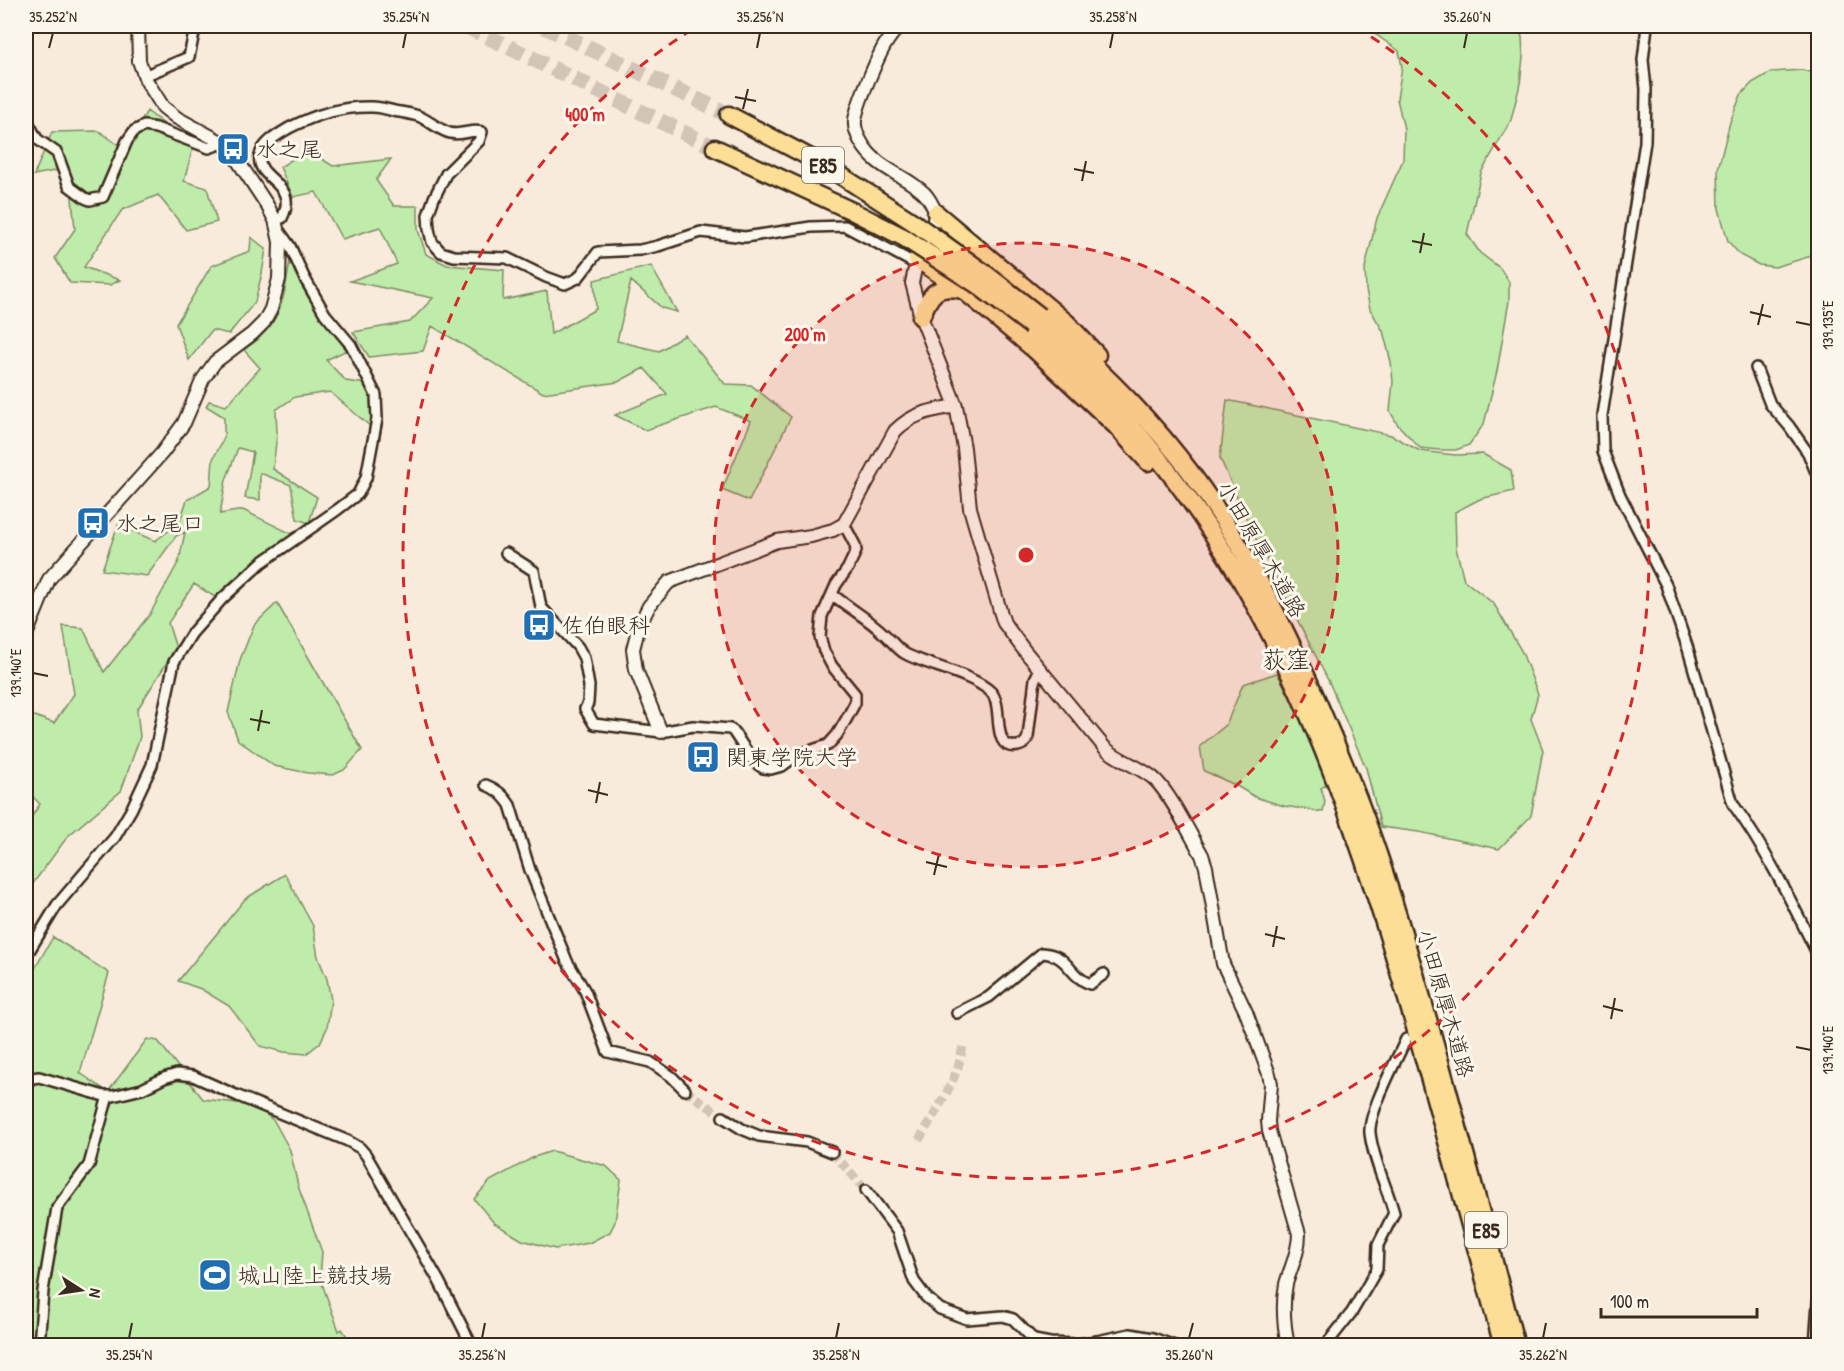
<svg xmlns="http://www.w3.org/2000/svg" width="1844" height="1371" font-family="'Patrick Hand','Klee One',sans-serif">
<rect width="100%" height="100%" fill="#f8ebdc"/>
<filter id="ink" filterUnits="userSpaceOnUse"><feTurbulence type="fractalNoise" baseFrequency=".0167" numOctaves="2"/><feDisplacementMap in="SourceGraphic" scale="12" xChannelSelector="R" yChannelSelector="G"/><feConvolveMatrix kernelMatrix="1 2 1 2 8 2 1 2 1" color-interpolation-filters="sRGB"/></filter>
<g filter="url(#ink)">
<path fill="#bfecaa" stroke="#7d8b64" stroke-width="1.5" d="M 1364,26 L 1518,26 L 1522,37 L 1523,57 L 1520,84 L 1511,120 L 1481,173 L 1467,234 L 1480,253 L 1500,268 L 1509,282 L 1509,301 L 1497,371 L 1484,424 L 1469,445 L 1456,450 L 1439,450 L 1420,448 L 1398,425 L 1390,411 L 1393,382 L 1391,362 L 1383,331 L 1370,309 L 1366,290 L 1365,268 L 1377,218 L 1403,160 L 1404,129 L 1397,99 L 1402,67 L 1399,51 Z
M 1802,70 L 1818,74 L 1818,254 L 1775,267 L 1759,265 L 1740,255 L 1728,241 L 1719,209 L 1718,169 L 1730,122 L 1741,95 L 1752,83 L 1771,72 Z
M 147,111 L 169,128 L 195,141 L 184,181 L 207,188 L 217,222 L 186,230 L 158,195 L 122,210 L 84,267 L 120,280 L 110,285 L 70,283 L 55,258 L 75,229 L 69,168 L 34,175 L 52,132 L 99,131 L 124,149 Z
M 307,150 L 333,166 L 391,159 L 376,180 L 394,206 L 418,206 L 418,230 L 426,254 L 447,265 L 504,270 L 503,300 L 547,291 L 551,334 L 596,309 L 594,280 L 651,266 L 677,312 L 662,308 L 631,281 L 617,341 L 659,351 L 685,335 L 725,384 L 751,385 L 791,417 L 749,501 L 722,490 L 751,421 L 716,407 L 645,430 L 615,415 L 667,394 L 644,368 L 618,382 L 543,393 L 432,326 L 423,351 L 369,357 L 353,332 L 410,322 L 433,298 L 350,281 L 397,264 L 380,227 L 342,239 L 316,192 L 293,197 L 280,167 Z
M 251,237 L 266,249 L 262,273 L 255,302 L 229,334 L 212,330 L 189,360 L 176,324 L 211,266 L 250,251 Z
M 290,261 C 304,296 323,321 347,350 L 326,360 L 346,381 L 366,384 L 373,399 L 371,427 L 330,392 L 295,397 L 276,410 L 277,433 L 273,469 L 317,497 L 309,523 L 297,519 L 291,485 L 260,473 L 260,500 L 245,498 L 253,452 L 238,448 L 226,480 L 220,514 L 243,510 L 294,535 L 260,556 L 215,597 L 194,584 L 168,623 L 176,648 L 137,710 L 140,737 L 121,791 L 68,836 L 26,893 L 26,825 L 40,804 L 26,790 L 26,713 L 54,723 L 74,694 L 63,626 L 83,628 L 104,672 L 150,614 L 179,561 L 185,532 L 176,536 L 147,576 L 102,570 L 118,525 L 155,541 L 179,523 L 187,500 L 211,486 L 213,459 L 224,438 L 224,417 L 206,406 L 209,401 L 226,406 L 260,368 L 244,350 C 281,325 283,303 290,261 Z
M 1227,400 L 1391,435 L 1420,451 L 1455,455 L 1483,454 L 1511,470 L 1514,491 L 1480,499 L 1455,512 L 1456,548 L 1464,580 L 1494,604 L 1522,652 L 1538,694 L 1531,719 L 1543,750 L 1531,816 L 1499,849 L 1419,832 L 1381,827 L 1366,768 L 1329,682 L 1253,533 L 1220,458 Z
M 277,603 L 362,750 L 344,770 L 333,775 L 308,773 L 274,766 L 238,740 L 228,712 L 240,660 L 254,625 Z
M 1277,673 L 1299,714 L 1327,776 L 1328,784 L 1321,788 L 1325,801 L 1323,812 L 1284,806 L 1255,797 L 1235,785 L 1204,771 L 1200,746 L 1226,725 L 1243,684 Z
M 285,874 L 313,926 L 318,957 L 327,979 L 331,1000 L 327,1028 L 320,1043 L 306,1054 L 284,1052 L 260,1046 L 229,1006 L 201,989 L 178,981 L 245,899 Z
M 53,937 L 109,973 L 80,1073 L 108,1092 L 147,1039 L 158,1041 L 203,1099 L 255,1105 L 274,1121 L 290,1150 L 298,1186 L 322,1252 L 320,1278 L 339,1331 L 342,1329 L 353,1345 L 26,1345 L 26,1069 L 30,1068 L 26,1060 L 26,984 Z
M 552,1151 L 606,1166 L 621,1180 L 615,1222 L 610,1232 L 589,1243 L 555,1249 L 522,1240 L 494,1223 L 474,1199 L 490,1181 L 534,1157 Z"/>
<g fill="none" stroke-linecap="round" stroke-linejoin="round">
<path stroke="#d2c4b6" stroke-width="9" stroke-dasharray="9 4.5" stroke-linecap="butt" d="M 685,1090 L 723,1117
M 919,1140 C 936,1110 960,1078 963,1043
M 832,1152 L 866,1190"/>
<path stroke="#d2c4b6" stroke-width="16" stroke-dasharray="16 8" stroke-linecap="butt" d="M 466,26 L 715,148
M 544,26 L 729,115"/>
<defs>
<path id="street" d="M 1647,26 L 1643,60 L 1646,89 L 1645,142 L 1602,415 L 1603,451 L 1620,495 L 1666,585 L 1688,649 L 1733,804 C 1767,851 1792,903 1818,955
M 144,76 L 189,57 L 194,33 L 199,26
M 26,118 L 37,139 L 57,153 L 69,186 L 85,198 L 90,200 L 103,197 L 127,141 L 134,131 L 144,126 L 156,128 L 209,148 L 223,143
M 275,220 L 282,218 C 300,182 255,180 260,156 C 262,143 279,134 289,128 C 314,115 344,106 373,107 C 382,107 391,111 400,112 C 406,113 412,114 418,116 C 429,120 438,130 450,133 C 461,136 471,129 482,132 L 479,141 L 446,174 L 434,198 L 428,215 L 429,229 L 432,242 L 441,252 L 454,256 L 507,258 L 546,277 L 565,284 L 578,278 L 598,252 L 640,250 L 658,246 L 701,232 L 745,237 L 811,227 L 845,226 L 916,264
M 1756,368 L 1770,404 L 1789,426 L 1808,453 L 1818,477
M 506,553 L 534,571 L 541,607 L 578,647 L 584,658 L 589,686 L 588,703 L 585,709 L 594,724 L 661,732 L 693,726 L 730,729 L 733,731 L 753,761 L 763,768 L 771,769 L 782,766 L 797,755 L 828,745 L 837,735 L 847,718 L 855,703 L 855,694 L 832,666 L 824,651 L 820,637 L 822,616 L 836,585 L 848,568 L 856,551 L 855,545 L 844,524
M 833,595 C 849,608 869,619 884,634 C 891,640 896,648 904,653 C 910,657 918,659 925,662 C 944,669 977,678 991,692 C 1005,706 989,751 1018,746 C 1024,745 1026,742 1028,737 L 1035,679 L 1040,669
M 486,785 C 497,789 503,795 510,805 L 530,870 L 543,902 L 567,961 L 585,991 L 608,1052 L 650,1062 L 671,1076 L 685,1090
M 26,956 L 57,905 L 115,837 L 131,810 L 152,765 L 174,662 L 192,633 L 222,599 L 261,563 L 337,510 L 358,494 L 366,478 L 377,419 L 376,395 L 351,345 L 325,314 L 304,277 L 290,246 L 280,232
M 957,1013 L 989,997 L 1042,953 C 1070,955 1067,975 1090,984 L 1104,974
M 26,1084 L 32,1078 L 39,1077 L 104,1096 L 113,1096 L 142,1089 L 164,1078 L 177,1074 L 193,1076 L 238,1096 L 348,1141 L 360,1148 L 366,1155 L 439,1281 L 472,1346
M 723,1117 L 742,1129 L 759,1136 L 807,1142 L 832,1152
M 866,1190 L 897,1231 L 914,1281 L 926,1297 L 940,1309 L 967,1319 L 1003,1316 L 1013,1319 L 1034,1340 L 1050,1343 L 1076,1344 L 1097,1341 L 1130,1334 L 1153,1338 L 1175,1346
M 39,1346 L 43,1291 L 57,1208 L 89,1165 L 108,1096
M 1329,1346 L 1329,1341 L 1352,1312 L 1369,1283 L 1377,1269 L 1378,1245 L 1394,1213 C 1387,1187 1373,1160 1370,1133 C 1368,1113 1397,1059 1406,1039
M 1815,1346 L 1818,1302"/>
<path id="secondary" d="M 900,26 C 884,40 877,61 868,81 C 863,93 857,107 855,120 C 854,128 857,135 861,142 C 876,169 904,174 924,193 C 930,199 933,206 936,213 L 930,234 L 916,264 L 912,283 L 921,317 L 956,406 L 964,448 L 970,508 L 1001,614 L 1004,623 L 1024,650 L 1105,748 C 1119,761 1137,765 1152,777 C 1168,789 1191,836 1202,855 L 1206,867 L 1223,964 L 1246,1012 L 1269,1074 L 1271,1084 L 1268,1121 L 1269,1131 L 1299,1234 C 1299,1252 1291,1267 1286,1284 C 1282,1304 1284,1326 1288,1346
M 26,635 L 49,579 L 162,453 L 184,423 L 203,379 L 215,362 L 252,334 L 264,322 L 271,309 L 279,279 L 280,242 L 275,220 L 267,205 L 232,152 L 223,143 L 177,118 L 163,107 L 146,80 L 139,61 L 138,26
M 661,732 L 636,670 L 633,649 L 639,626 L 649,606 L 669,582 L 777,541 L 811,536 L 833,530 L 844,524 L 895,431 C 914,412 931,411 956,406"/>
<path id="highway" d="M 729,115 L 826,166 L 913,222
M 715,148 L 852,211 L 903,237
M 936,213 L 1067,323 L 1097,355
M 917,259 L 963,290 L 1035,350 L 1116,426 L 1148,462
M 1040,316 C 1089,360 1137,404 1178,456 C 1232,524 1273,603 1309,682 C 1333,737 1357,792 1376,848 C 1398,911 1415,974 1433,1037 C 1462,1140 1489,1243 1516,1346
M 921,317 C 930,294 936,284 962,290
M 1031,326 C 1080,372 1129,418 1169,472 C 1299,642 1365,848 1422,1052 C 1450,1150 1476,1248 1503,1346"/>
</defs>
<use href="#street" stroke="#3b2a1e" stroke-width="14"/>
<use href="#secondary" stroke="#3b2a1e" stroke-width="16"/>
<use href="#highway" stroke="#3b2a1e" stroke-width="21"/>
<use href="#street" stroke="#fbf7ec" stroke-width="9"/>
<use href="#secondary" stroke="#fbf7ec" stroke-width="12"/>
<use href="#highway" stroke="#fcde96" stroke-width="16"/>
<defs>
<path id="highway-bridge" d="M 913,222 L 986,274 L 1040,316
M 903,237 L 976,284 L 1031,326"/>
</defs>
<use href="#highway-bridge" stroke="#3b2a1e" stroke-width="21" stroke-linecap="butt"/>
<use href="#highway-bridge" stroke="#fcde96" stroke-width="16"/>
</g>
</g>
<path fill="none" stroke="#3b2a1e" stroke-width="2" d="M 49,48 L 53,33M 403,48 L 406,33M 757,48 L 760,33M 1110,48 L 1113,33M 1464,48 L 1467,33M 735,97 L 756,101M 743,109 L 748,89M 1074,169 L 1094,173M 1082,181 L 1086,161M 1412,241 L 1432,245M 1420,253 L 1424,233M 1750,312 L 1771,317M 1796,322 L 1811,325M 1758,325 L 1763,304M 33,673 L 48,676M 250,719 L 270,723M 258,731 L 262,710M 588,790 L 608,795M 596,803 L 600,782M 926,862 L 947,867M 934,875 L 939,854M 1265,934 L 1285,939M 1273,947 L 1277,926M 1603,1006 L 1623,1011M 1611,1019 L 1615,998M 1796,1047 L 1811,1050M 129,1338 L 132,1323M 482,1338 L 485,1323M 836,1338 L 839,1323M 1189,1338 L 1193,1323M 1543,1338 L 1546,1323"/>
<circle cx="1026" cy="555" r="312" fill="#d62828" fill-opacity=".12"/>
<g fill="none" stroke="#d62828" stroke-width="3" stroke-dasharray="10 8">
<circle cx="1026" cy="555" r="312"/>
<path d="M1356 27A623 623 0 1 1 696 27"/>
</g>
<defs>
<symbol id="bus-square" viewBox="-11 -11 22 22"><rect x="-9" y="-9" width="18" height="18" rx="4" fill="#1f6fb2" stroke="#fbf7ec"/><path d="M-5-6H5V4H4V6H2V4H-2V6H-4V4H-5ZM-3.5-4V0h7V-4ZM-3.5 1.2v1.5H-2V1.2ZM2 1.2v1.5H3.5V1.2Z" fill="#fff"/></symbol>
<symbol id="stadium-square" viewBox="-11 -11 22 22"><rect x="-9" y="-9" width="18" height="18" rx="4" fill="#1f6fb2" stroke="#fbf7ec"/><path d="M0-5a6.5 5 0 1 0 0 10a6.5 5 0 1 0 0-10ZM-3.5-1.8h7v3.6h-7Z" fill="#fff"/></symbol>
</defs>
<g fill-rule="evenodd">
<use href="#bus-square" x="214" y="130" width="38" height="38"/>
<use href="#bus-square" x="74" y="504" width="38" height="38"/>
<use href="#bus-square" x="520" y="606" width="38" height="38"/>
<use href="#bus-square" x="684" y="738" width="38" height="38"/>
<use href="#stadium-square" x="196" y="1256" width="38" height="38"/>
</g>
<g text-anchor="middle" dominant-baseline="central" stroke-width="6" stroke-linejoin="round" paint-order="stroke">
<g fill="#fbf7ec" stroke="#75685c" stroke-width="1.5">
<rect x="802" y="147" width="42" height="36" rx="4.5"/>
<rect x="1465" y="1212" width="42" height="36" rx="4.5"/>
</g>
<g font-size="21" font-weight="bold" fill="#3b2a1e">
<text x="823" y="165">E85</text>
<text x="1486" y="1230">E85</text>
</g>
<g font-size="22" fill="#3b2a1e" stroke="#fbf7ec" text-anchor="start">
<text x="256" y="149">水之尾</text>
<text x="116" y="523">水之尾口</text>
<text x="562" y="625">佐伯眼科</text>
<text x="726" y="757">関東学院大学</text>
<text x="238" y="1275">城山陸上競技場</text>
</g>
<g font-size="22" fill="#3b2a1e" stroke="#fbf7ec">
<text transform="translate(1262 549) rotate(60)">小田原厚木道路</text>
<text transform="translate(1446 1003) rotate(74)">小田原厚木道路</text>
</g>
<g font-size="24" fill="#3b2a1e" stroke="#fbf7ec">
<text x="1286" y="659">荻窪</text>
</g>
</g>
<circle cx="1026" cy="555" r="9" fill="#d62828" stroke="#fbf7ec" stroke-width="3"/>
<g font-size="18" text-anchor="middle" font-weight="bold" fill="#d62828" stroke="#fbf7ec" stroke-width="6" stroke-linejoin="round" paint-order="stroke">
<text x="585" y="121">400 m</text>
<text x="805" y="341">200 m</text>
</g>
<rect width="1844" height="1371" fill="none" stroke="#fbf7ec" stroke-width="66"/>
<g transform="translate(81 1290) rotate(102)" stroke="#fbf7ec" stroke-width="4.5" paint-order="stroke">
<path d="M0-4.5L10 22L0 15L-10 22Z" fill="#3b2a1e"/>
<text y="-9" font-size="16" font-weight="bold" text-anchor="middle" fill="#3b2a1e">N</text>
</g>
<path d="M1601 1308v9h156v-9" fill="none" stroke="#3b2a1e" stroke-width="3"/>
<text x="1610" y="1308" font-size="18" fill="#3b2a1e" stroke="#fbf7ec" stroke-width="4.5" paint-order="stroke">100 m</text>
<rect x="33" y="33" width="1778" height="1305" fill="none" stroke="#3b2a1e" stroke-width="2"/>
<g font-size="15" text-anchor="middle" fill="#3b2a1e">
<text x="53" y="22">35.252°N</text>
<text x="406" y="22">35.254°N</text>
<text x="760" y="22">35.256°N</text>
<text x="1113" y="22">35.258°N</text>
<text x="1467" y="22">35.260°N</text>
<text transform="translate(1828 325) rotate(-90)" y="5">139.135°E</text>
<text transform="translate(16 673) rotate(-90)" y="5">139.140°E</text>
<text transform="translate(1828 1050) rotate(-90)" y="5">139.140°E</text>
<text x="129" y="1360">35.254°N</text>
<text x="482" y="1360">35.256°N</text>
<text x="836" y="1360">35.258°N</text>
<text x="1189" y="1360">35.260°N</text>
<text x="1543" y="1360">35.262°N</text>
</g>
</svg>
